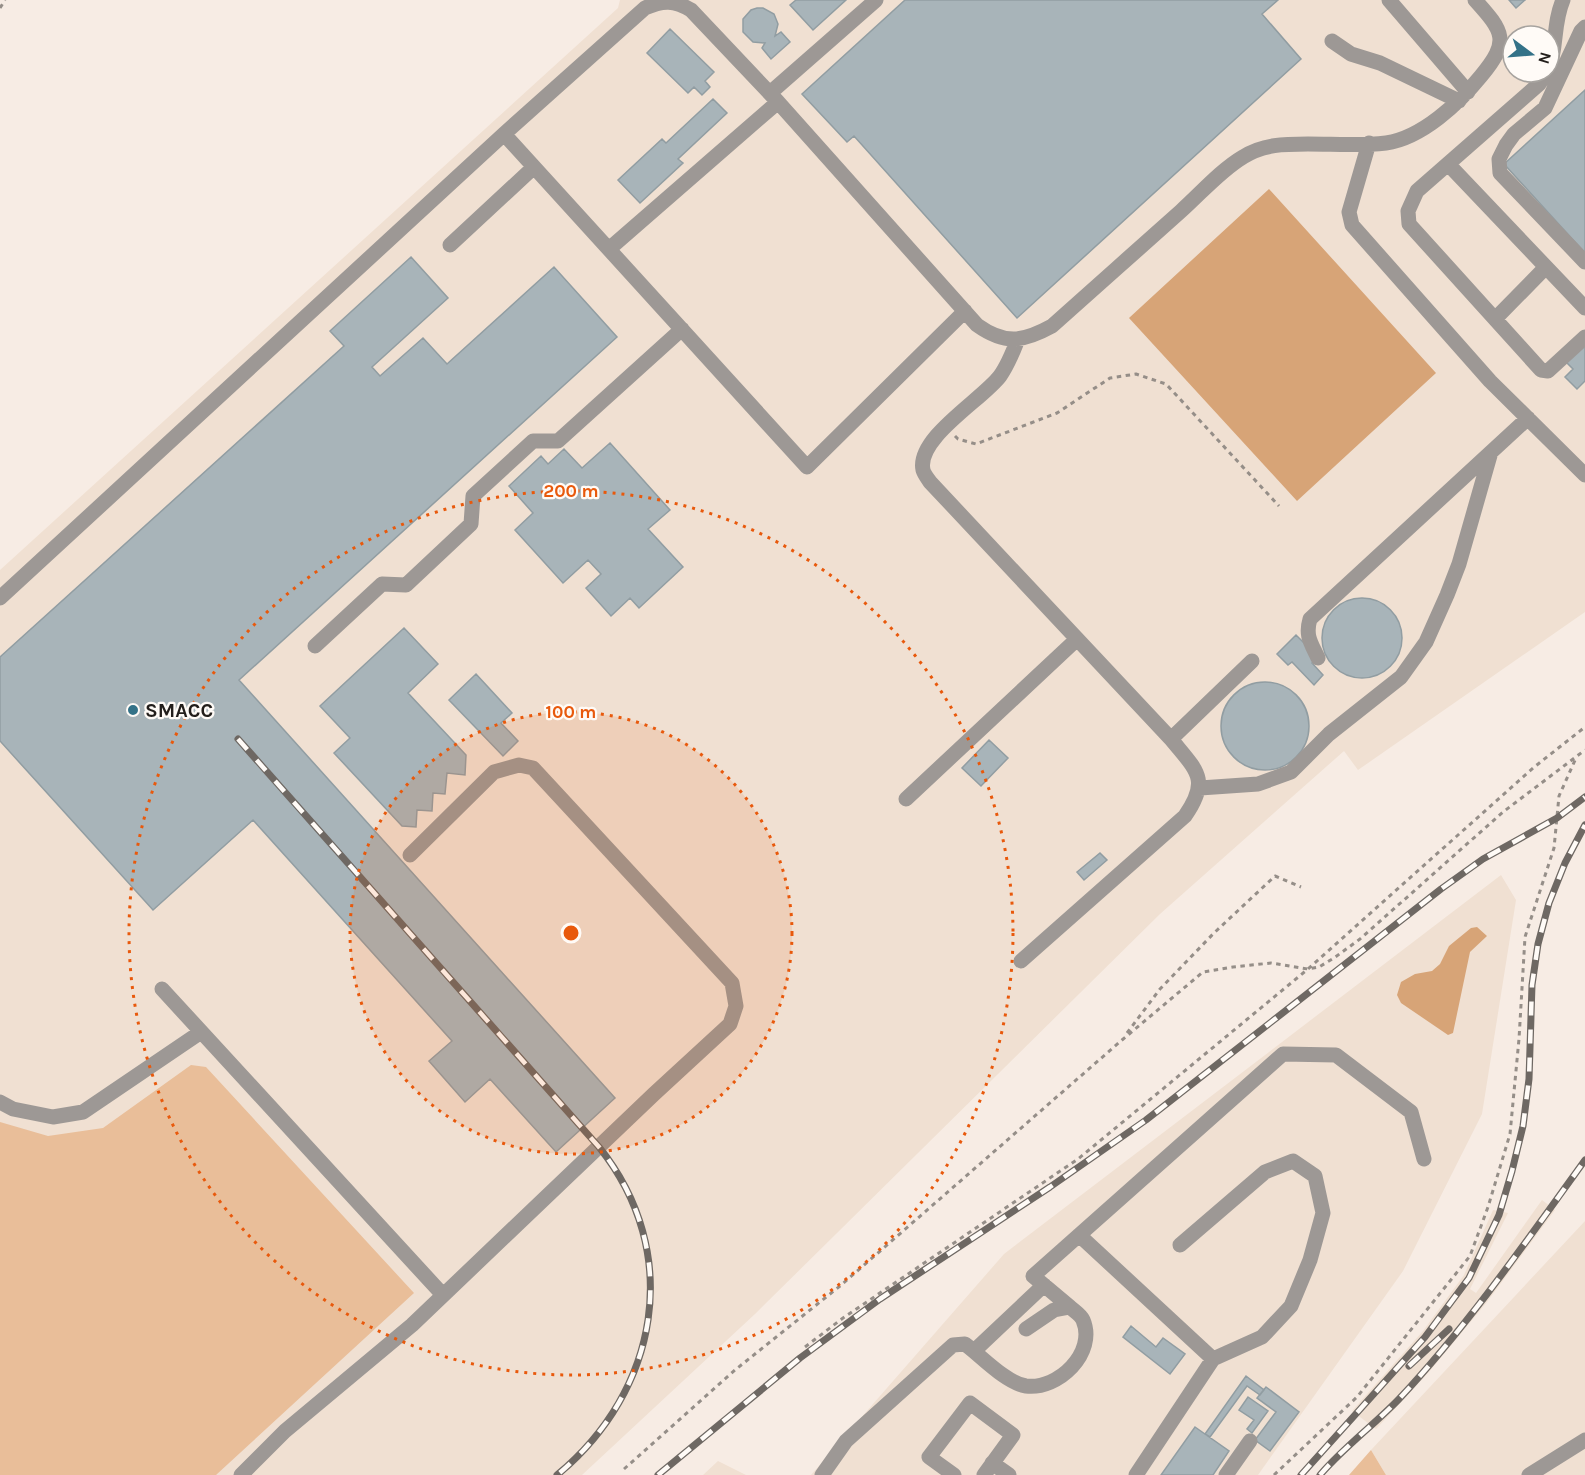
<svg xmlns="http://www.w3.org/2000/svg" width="1585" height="1475" font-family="Karla,sans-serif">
<rect width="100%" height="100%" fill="#f7ece4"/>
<path fill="#f0e0d2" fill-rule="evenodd" d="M 620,0 L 1585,0 L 1585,612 L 1358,770 L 1344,751 L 1160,914 L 755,1314 L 582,1475 L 0,1475 L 0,570 L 618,8 ZM 1513,36 L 1549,36 L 1549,72 L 1513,72 Z
M 1501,875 L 1516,900 L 1482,1114 L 1403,1271 L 1258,1475 L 811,1475 L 1004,1254 Z
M 1542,1200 L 1555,1210 L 1487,1302 L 1428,1373 L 1376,1429 L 1352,1411 L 1423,1331 L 1464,1275 L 1493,1210 L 1508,1213 L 1470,1289 L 1476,1293 Z
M 1585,1221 L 1585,1475 L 1386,1475 L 1371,1450 Z
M 718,1461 L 746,1475 L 703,1475 Z"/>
<path fill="#e9be99" d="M 191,1065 L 206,1067 L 414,1293 L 216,1475 L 0,1475 L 0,1122 L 48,1136 L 103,1128 Z
M 1371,1450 L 1386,1475 L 1349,1475 Z"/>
<path fill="#d7a477" d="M 1269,189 L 1436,373 L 1297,501 L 1129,318 Z
M 1477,927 L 1487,936 L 1470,952 L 1453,1033 L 1448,1035 L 1401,1003 L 1397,995 L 1401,982 L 1415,974 L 1432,971 L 1440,964 L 1449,946 L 1471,928 Z"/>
<path fill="#a8b4b9" stroke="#919da2" stroke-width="1.5" d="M 796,0 L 846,0 L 813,30 L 790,5 Z
M 905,0 L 1278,0 L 1262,14 L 1301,59 L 1017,318 L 854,136 L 847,142 L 802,94 Z
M 1509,0 L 1525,0 L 1516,8 Z
M 757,8 L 763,8 L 774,14 L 778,24 L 775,36 L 781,32 L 790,42 L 771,59 L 762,48 L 765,43 L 753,42 L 743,32 L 743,19 L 751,10 Z
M 670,29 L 714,72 L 705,81 L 710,87 L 702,95 L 694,87 L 688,93 L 647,53 Z
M 1585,90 L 1585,253 L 1504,164 Z
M 713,99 L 727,113 L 678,159 L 683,163 L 640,203 L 618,180 L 662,139 L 666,143 Z
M 411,257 L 448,298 L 372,367 L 380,376 L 423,338 L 447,364 L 554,267 L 617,337 L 239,680 L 615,1098 L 556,1152 L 490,1079 L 465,1102 L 429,1061 L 452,1041 L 253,820 L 153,910 L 0,741 L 0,657 L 344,346 L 330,331 Z
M 1585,344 L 1585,381 L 1577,389 L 1565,377 L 1573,369 L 1566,362 Z
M 610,443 L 670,510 L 648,529 L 683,567 L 639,608 L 630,598 L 611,616 L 586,588 L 601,574 L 588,560 L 563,583 L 515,530 L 533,513 L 509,486 L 541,456 L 548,464 L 564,449 L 582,468 Z
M1322 638a40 40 0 1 1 80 0a40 40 0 1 1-80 0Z
M 404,628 L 438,664 L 408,693 L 466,755 L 465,775 L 447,773 L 445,794 L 433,793 L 432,811 L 417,810 L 416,827 L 402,826 L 334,753 L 350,738 L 320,706 Z
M 1296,635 L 1318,657 L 1312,663 L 1323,675 L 1314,685 L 1292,662 L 1288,665 L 1277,654 Z
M 476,674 L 512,713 L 501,723 L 518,741 L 503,756 L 449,700 Z
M1221 726a44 44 0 1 1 88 0a44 44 0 1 1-88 0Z
M 989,740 L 1008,758 L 981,786 L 962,768 Z
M 1100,853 L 1107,860 L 1084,880 L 1077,872 Z
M 1131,1326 L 1156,1347 L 1163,1338 L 1185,1354 L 1170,1374 L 1123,1337 Z
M 1246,1376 L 1264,1390 L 1260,1395 L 1247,1386 L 1210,1437 L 1205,1434 Z
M 1266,1387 L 1299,1412 L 1270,1451 L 1255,1440 L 1276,1412 L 1257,1398 Z
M 1248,1397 L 1268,1411 L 1252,1433 L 1247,1429 L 1254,1420 L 1239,1410 Z
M 1195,1427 L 1229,1451 L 1213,1475 L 1161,1475 Z"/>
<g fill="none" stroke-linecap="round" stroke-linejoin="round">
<path stroke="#958e88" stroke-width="3" stroke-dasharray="4.5 4.5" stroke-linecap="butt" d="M 0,8 L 5,0
M 955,436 L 958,439 L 976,444 L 1057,413 L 1110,378 L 1136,374 L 1166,384 L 1279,506
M 1127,1033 L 1160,989 L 1214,933 L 1275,876 L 1301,887
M 805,1347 L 843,1318 L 1078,1159 L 1308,969 L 1533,768 L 1585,727
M 624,1469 L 735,1370 L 840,1286 L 1122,1040 L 1203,972 L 1233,967 L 1271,963 L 1308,969 L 1319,967 L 1334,958 L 1360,939 L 1503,812 L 1585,750
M 1274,1475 L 1357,1397 L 1470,1256 L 1488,1207 L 1510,1134 L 1519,1039 L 1525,937 L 1554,848 L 1559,796 L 1576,758"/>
<path stroke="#9d9895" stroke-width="15" d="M 1389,0 L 1468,92
M 1585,27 L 1581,31 L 1545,108 L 1514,134 L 1506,145 L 1499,159 L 1500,173 L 1585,262
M 1332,41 L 1351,54 L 1380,63 L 1459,101
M 1549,69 C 1557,47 1553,23 1563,0
M 1547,72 L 1539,84 L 1417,191 L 1408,211 L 1409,224 L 1541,370 L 1548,371 L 1585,337
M 770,93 L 876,0
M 504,134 L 807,467 L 965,311
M 1369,143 L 1349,212 L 1352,225 L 1490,381 L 1585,475
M 1449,165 L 1585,308
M 450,245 L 534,167
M 609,249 L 778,102
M 1495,319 L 1545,268
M 1018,339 C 1013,352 1008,365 1000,376 C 983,399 916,438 923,470 C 924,474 928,479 930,482 L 1171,739 C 1196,770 1211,779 1185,816 L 1021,961
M 0,598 L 504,134 L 645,8 C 663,0 674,0 691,10 L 778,102 L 977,325 C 1005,345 1023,342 1052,326 C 1095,288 1138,249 1181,211 C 1200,194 1221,170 1243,157 C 1263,144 1285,144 1308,144 C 1334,144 1361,146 1386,143 C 1422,138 1459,103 1481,76 C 1510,41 1504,32 1475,0
M 315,646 L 382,584 L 406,585 L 471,524 L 473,496 L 533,441 L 558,441 L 682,329
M 1318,658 C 1311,643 1305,636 1310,619 L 1528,418
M 1171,739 L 1252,661
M 1200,788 L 1258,784 L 1291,772 L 1329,734 L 1401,677 L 1426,642 L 1447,595 L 1459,564 L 1491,452
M 906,799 L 1076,640
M 162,989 L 443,1295
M 0,1102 L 13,1109 L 53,1117 L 83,1112 L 201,1032
M 1079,1235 L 1213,1359
M 1070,1307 L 1033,1276 L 1283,1054 L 1336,1055 L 1411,1112 L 1424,1159
M 974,1351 L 1044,1285
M 992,1463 L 1009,1475
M 241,1475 L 285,1431 L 412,1325 L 654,1094 L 730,1024 L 736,1006 L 732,983 L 533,768 L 519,765 L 494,772 L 410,855
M 822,1475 L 846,1441 L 953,1345 L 965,1344 C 981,1356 1006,1383 1026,1386 C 1058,1390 1097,1353 1083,1320 C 1081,1315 1074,1311 1070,1307 L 1054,1310 L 1026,1329
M 954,1475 L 929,1457 L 970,1403 L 1013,1435 L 984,1475
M 1136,1475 L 1213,1359 L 1262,1337 L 1291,1306 L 1310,1260 L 1323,1213 L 1315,1176 L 1293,1161 L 1265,1172 L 1180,1245
M 1226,1475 L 1250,1441
M 1529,1475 L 1585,1440"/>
<defs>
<path id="rail" d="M 238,739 L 599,1147 C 684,1253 659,1391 557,1475
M 1409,1366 L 1449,1329
M 658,1475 L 800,1358 L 880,1299 L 1050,1187 L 1146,1120 L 1441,889 L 1483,859 L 1557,818 L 1585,797
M 1301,1475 L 1425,1337 L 1469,1278 L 1499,1215 L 1512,1171 L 1523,1126 L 1529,1079 L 1532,985 L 1538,944 L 1549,903 L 1565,863 L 1585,825
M 1320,1475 C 1344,1447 1374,1425 1399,1399 C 1468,1325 1526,1242 1585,1160"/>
</defs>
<use href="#rail" stroke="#6e6863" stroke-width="7"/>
<use href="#rail" stroke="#fffbf7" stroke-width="4.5" stroke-dasharray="14" stroke-linecap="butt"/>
</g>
<circle cx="571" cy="933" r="221" fill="#e8590c" fill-opacity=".12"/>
<g fill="none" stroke="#e8590c" stroke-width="3" stroke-dasharray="3 6">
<circle cx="571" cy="933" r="221"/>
<circle cx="571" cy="933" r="442"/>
</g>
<circle fill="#347288" stroke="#fffbf7" stroke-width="2" cx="133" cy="710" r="6"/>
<g text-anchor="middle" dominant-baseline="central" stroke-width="4.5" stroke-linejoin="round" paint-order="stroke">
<g font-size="20" font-weight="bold" fill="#221e1b" stroke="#fffbf7" text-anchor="start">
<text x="145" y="710">SMACC</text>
</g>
</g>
<circle cx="571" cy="933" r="9" fill="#e8590c" stroke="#fffbf7" stroke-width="3"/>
<g font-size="18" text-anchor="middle" font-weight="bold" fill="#e8590c" stroke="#fffbf7" stroke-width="4.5" stroke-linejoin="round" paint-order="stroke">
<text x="571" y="497">200 m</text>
<text x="571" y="718">100 m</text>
</g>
<g transform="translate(1531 54) rotate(106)"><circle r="28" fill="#fffbf7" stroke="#a7a39f" stroke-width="1.5"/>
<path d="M0-4.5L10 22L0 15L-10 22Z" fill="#347288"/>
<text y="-9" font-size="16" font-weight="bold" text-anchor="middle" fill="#221e1b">N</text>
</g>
</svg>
